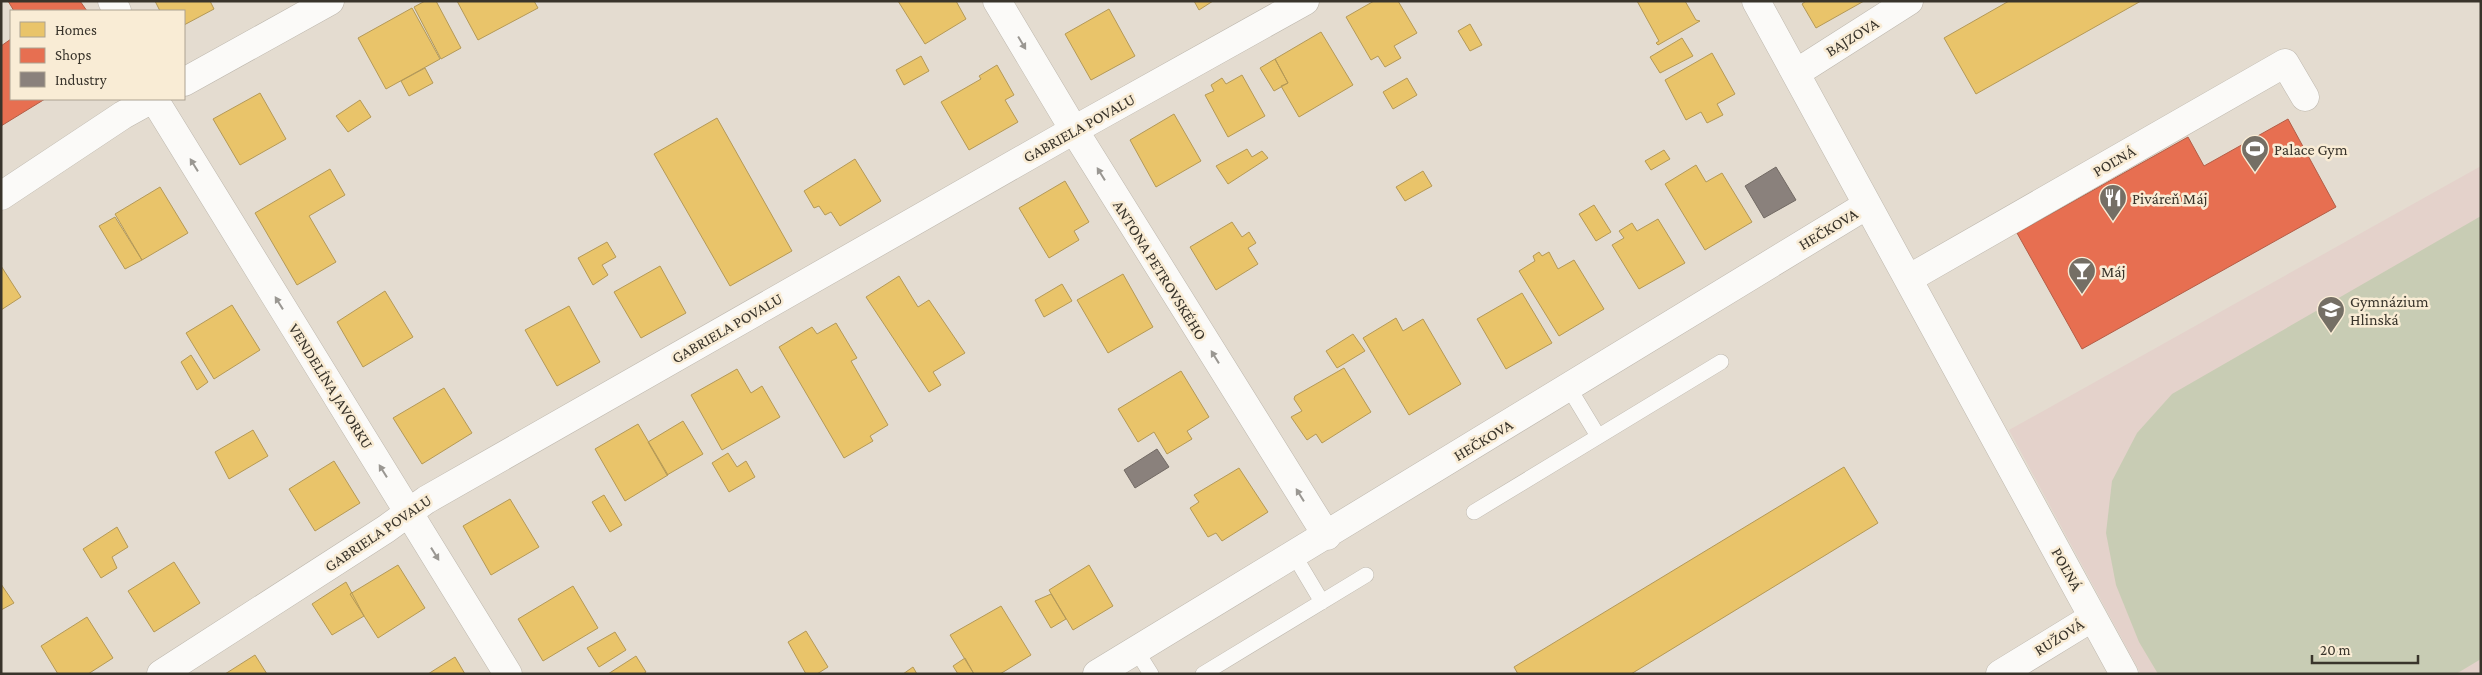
<svg xmlns="http://www.w3.org/2000/svg" width="2482" height="675" font-family="'Crimson Pro',serif">
<rect width="100%" height="100%" fill="#e4dcd0"/>
<path fill="#e4d2cb" d="M 2481,166 L 2481,674 L 2141,674 L 2009,430 Z"/>
<path fill="#c8ccb4" d="M 2481,216 L 2481,659 L 2456,674 L 2158,674 L 2139,642 L 2116,585 L 2106,533 L 2112,481 L 2137,433 L 2172,394 Z"/>
<path fill="#e9c46a" stroke="#b49957" d="M 155,1 L 210,1 L 214,9 L 184,25 L 184,11 L 160,11 Z
M 425,1 L 436,1 L 461,48 L 441,59 L 414,7 Z
M 457,1 L 534,1 L 538,8 L 478,40 Z
M 898,1 L 956,1 L 966,19 L 925,44 Z
M 1194,1 L 1213,1 L 1199,10 Z
M 1374,1 L 1398,1 L 1417,33 L 1394,46 L 1401,58 L 1385,67 L 1378,56 L 1371,60 L 1346,17 Z
M 1637,1 L 1685,1 L 1696,20 L 1700,21 L 1658,45 L 1656,43 L 1659,41 Z
M 1806,1 L 1864,1 L 1816,28 L 1802,4 Z
M 2009,1 L 2141,1 L 1976,94 L 1944,38 Z
M 412,8 L 440,59 L 386,89 L 358,38 Z
M 1109,9 L 1135,56 L 1091,80 L 1065,34 Z
M 1470,24 L 1482,45 L 1470,51 L 1458,31 Z
M 1321,32 L 1353,85 L 1299,117 L 1281,86 L 1288,83 L 1275,59 Z
M 1682,38 L 1693,56 L 1660,73 L 1650,57 Z
M 1712,53 L 1735,94 L 1717,104 L 1723,115 L 1707,123 L 1701,112 L 1686,120 L 1665,80 Z
M 921,56 L 929,71 L 904,85 L 896,70 Z
M 1275,59 L 1288,83 L 1274,91 L 1260,68 Z
M 997,65 L 1014,95 L 1005,100 L 1018,122 L 969,150 L 941,102 L 981,79 L 979,76 Z
M 425,68 L 433,83 L 409,96 L 401,81 Z
M 1242,75 L 1265,116 L 1228,137 L 1205,95 L 1214,91 L 1211,85 L 1222,78 L 1226,84 Z
M 1407,78 L 1417,95 L 1393,109 L 1383,92 Z
M 260,93 L 286,139 L 240,165 L 213,119 Z
M 360,100 L 371,117 L 348,132 L 336,116 Z
M 1174,114 L 1201,161 L 1156,187 L 1130,140 Z
M 717,118 L 792,251 L 730,286 L 654,154 Z
M 1247,149 L 1252,157 L 1262,151 L 1268,158 L 1228,184 L 1216,166 Z
M 1664,150 L 1670,159 L 1651,170 L 1645,161 Z
M 855,159 L 881,201 L 840,226 L 831,212 L 825,215 L 819,206 L 814,208 L 804,191 Z
M 1696,165 L 1706,182 L 1722,173 L 1752,222 L 1705,250 L 1665,184 Z
M 330,169 L 345,195 L 309,216 L 336,262 L 297,285 L 255,213 Z
M 1423,171 L 1432,186 L 1405,201 L 1396,187 Z
M 1065,181 L 1089,222 L 1074,231 L 1079,240 L 1049,258 L 1019,208 Z
M 160,187 L 188,233 L 142,260 L 115,214 Z
M 1594,205 L 1611,232 L 1596,241 L 1579,214 Z
M 115,217 L 142,260 L 125,269 L 99,226 Z
M 1658,219 L 1685,263 L 1639,289 L 1612,245 L 1624,238 L 1619,231 L 1632,223 L 1637,231 Z
M 1232,222 L 1242,237 L 1249,232 L 1256,243 L 1248,248 L 1258,264 L 1216,290 L 1190,247 Z
M 607,242 L 616,257 L 602,265 L 608,275 L 593,285 L 578,258 Z
M 1539,252 L 1542,256 L 1549,252 L 1558,269 L 1574,260 L 1604,309 L 1559,336 L 1519,271 L 1535,261 L 1533,256 Z
M 1,266 L 21,297 L 1,310 Z
M 660,266 L 686,313 L 641,338 L 614,292 Z
M 1123,274 L 1153,327 L 1108,353 L 1077,300 Z
M 899,276 L 918,307 L 929,300 L 965,353 L 933,372 L 941,385 L 929,392 L 866,297 Z
M 1062,284 L 1072,301 L 1044,317 L 1035,300 Z
M 385,291 L 413,337 L 363,367 L 337,322 Z
M 1522,293 L 1552,343 L 1506,369 L 1477,319 Z
M 232,305 L 260,350 L 214,379 L 186,333 Z
M 569,306 L 600,362 L 557,386 L 525,330 Z
M 1396,318 L 1403,331 L 1423,319 L 1461,384 L 1409,415 L 1363,338 Z
M 836,323 L 857,358 L 851,361 L 888,425 L 870,436 L 873,441 L 844,458 L 779,347 L 812,327 L 817,334 Z
M 1353,334 L 1365,351 L 1337,368 L 1326,351 Z
M 191,355 L 208,382 L 197,390 L 181,362 Z
M 1344,368 L 1371,412 L 1322,443 L 1316,434 L 1307,440 L 1291,417 L 1302,411 L 1294,399 L 1295,396 Z
M 737,369 L 751,393 L 762,386 L 780,417 L 722,450 L 691,395 Z
M 1181,371 L 1209,417 L 1187,431 L 1192,439 L 1167,454 L 1154,432 L 1138,442 L 1118,409 Z
M 444,388 L 472,433 L 422,464 L 393,418 Z
M 683,421 L 703,454 L 667,475 L 648,442 Z
M 638,424 L 668,475 L 625,501 L 595,449 Z
M 253,430 L 268,456 L 229,479 L 215,452 Z
M 728,453 L 737,467 L 746,461 L 755,477 L 729,492 L 712,463 Z
M 334,461 L 360,503 L 315,531 L 289,489 Z
M 1844,467 L 1878,523 L 1631,674 L 1518,674 L 1514,667 Z
M 1239,468 L 1268,512 L 1222,541 L 1216,533 L 1208,537 L 1190,508 L 1199,502 L 1194,495 Z
M 604,495 L 622,525 L 610,532 L 592,502 Z
M 510,499 L 539,547 L 491,575 L 463,526 Z
M 117,527 L 128,547 L 112,557 L 117,568 L 101,578 L 83,549 Z
M 174,562 L 200,603 L 154,632 L 128,591 Z
M 398,565 L 425,608 L 378,638 L 350,594 Z
M 1089,565 L 1113,606 L 1073,630 L 1049,590 Z
M 346,582 L 364,616 L 332,635 L 312,604 Z
M 1,584 L 14,603 L 1,610 Z
M 573,586 L 598,628 L 543,661 L 518,619 Z
M 1051,594 L 1066,619 L 1051,628 L 1035,601 Z
M 1001,606 L 1031,655 L 1000,674 L 974,674 L 950,635 Z
M 87,617 L 113,658 L 88,674 L 58,674 L 41,646 Z
M 806,631 L 828,667 L 817,674 L 806,674 L 788,642 Z
M 615,632 L 626,650 L 599,667 L 587,648 Z
M 255,655 L 267,674 L 225,674 Z
M 636,656 L 646,672 L 643,674 L 608,674 Z
M 455,657 L 465,674 L 428,674 Z
M 965,658 L 974,674 L 958,674 L 953,666 Z
M 913,667 L 917,674 L 903,674 Z"/>
<path fill="#e76f51" stroke="#b35d46" d="M 8,1 L 80,1 L 87,11 L 14,11 Z
M 11,39 L 11,99 L 45,99 L 1,126 L 1,46 Z
M 2288,119 L 2336,207 L 2082,349 L 2017,233 L 2188,137 L 2204,166 Z"/>
<path fill="#8a817c" stroke="#726a64" d="M 1776,167 L 1796,200 L 1764,218 L 1745,186 Z
M 1157,449 L 1169,467 L 1135,488 L 1124,470 Z"/>
<g fill="none" stroke-linecap="round" stroke-linejoin="round">
<defs>
<path id="service" d="M 1569,388 L 1598,436
M 1474,512 L 1721,362
M 1294,555 L 1322,602
M 1136,650 L 1151,674
M 1203,674 L 1366,575"/>
<path id="minor" d="M 112,1 L 117,11
M 997,1 L 1074,130 L 1327,536
M 1756,1 L 2124,674
M 1796,73 L 1909,1
M 184,82 L 330,1
M 154,99 L 508,674
M 1,196 L 123,115 L 152,99
M 1908,279 L 2285,63 L 2305,97
M 161,674 L 386,529 L 426,500 L 1074,130 L 1305,1
M 1097,674 L 1867,205
M 2000,674 L 2093,617"/>
</defs>
<use href="#service" stroke="#bdb7ad" stroke-width="16"/>
<use href="#minor" stroke="#bdb7ad" stroke-width="29"/>
<use href="#service" stroke="#fbfaf8" stroke-width="15"/>
<use href="#minor" stroke="#fbfaf8" stroke-width="28"/>
</g>
<defs><path id="oneway-solid" d="M-6-.8H1V-3.2L6.5 0L1 3.2V.8H-6Z" transform="scale(1.25)"/></defs>
<g fill="#9a9792">
<use href="#oneway-solid" transform="translate(1022 43) rotate(59)"/>
<use href="#oneway-solid" transform="translate(194 165) rotate(-122)"/>
<use href="#oneway-solid" transform="translate(1101 174) rotate(-122)"/>
<use href="#oneway-solid" transform="translate(279 303) rotate(-122)"/>
<use href="#oneway-solid" transform="translate(1215 357) rotate(-122)"/>
<use href="#oneway-solid" transform="translate(383 471) rotate(-122)"/>
<use href="#oneway-solid" transform="translate(1300 495) rotate(-122)"/>
<use href="#oneway-solid" transform="translate(435 554) rotate(58)"/>
</g>
<defs>
<symbol id="stadium-pin" viewBox="-11 -11 22 30"><path d="M0 17L-7.5 6A9.5 9.5 0 1 1 7.5 6Z" fill="#756f65" stroke="#f9ecd5"/><path d="M0-5a6.5 5 0 1 0 0 10a6.5 5 0 1 0 0-10ZM-3.5-1.8h7v3.6h-7Z" fill="#fff"/></symbol>
<symbol id="restaurant-pin" viewBox="-11 -11 22 30"><path d="M0 17L-7.5 6A9.5 9.5 0 1 1 7.5 6Z" fill="#756f65" stroke="#f9ecd5"/><path d="M-5-6h1v4h1v-4h1v4h1v-4h1v5L-1.5 .5V6h-2V.5L-5-1ZM5-6V6H3V1.5H1.5Q1.5-4 5-6Z" fill="#fff"/></symbol>
<symbol id="bar-pin" viewBox="-11 -11 22 30"><path d="M0 17L-7.5 6A9.5 9.5 0 1 1 7.5 6Z" fill="#756f65" stroke="#f9ecd5"/><path d="M-6-5H6L.8 .8V4.5H3.5V6h-7V4.5H-.8V.8Z" fill="#fff"/></symbol>
<symbol id="school-pin" viewBox="-11 -11 22 30"><path d="M0 17L-7.5 6A9.5 9.5 0 1 1 7.5 6Z" fill="#756f65" stroke="#f9ecd5"/><path d="M0-5L7-2L0 1L-7-2ZM-4 1L0 2.5L4 1V4Q0 6-4 4Z" fill="#fff"/></symbol>
</defs>
<g fill-rule="evenodd">
<use href="#stadium-pin" x="2239" y="133" width="32" height="43"/>
<use href="#restaurant-pin" x="2097" y="182" width="32" height="43"/>
<use href="#bar-pin" x="2066" y="255" width="32" height="43"/>
<use href="#school-pin" x="2315" y="294" width="32" height="43"/>
</g>
<g text-anchor="middle" dominant-baseline="central" stroke-width="5" stroke-linejoin="round" paint-order="stroke">
<g font-size="16" fill="#39342b" stroke="#f9ecd5">
<text transform="translate(1852 37) rotate(-32)">BAJZOVA</text>
<text transform="translate(1079 128) rotate(-29)">GABRIELA POVALU</text>
<text transform="translate(2114 161) rotate(-30)">POĽNÁ</text>
<text transform="translate(1828 229) rotate(-31)">HEČKOVA</text>
<text transform="translate(1160 270) rotate(58)">ANTONA PETROVSKÉHO</text>
<text transform="translate(727 328) rotate(-30)">GABRIELA POVALU</text>
<text transform="translate(331 386) rotate(58)">VENDELÍNA JAVORKU</text>
<text transform="translate(1483 440) rotate(-31)">HEČKOVA</text>
<text transform="translate(378 533) rotate(-34)">GABRIELA POVALU</text>
<text transform="translate(2067 569) rotate(61)">POĽNÁ</text>
<text transform="translate(2059 637) rotate(-32)">RUŽOVÁ</text>
</g>
<g font-size="16" fill="#39342b" stroke="#f9ecd5" text-anchor="start">
<text x="2274" y="149">Palace Gym</text>
<text x="2132" y="198">Piváreň Máj</text>
<text x="2101" y="271">Máj</text>
<text x="2350" y="301">Gymnázium<tspan x="2350" dy="18">Hlinská</tspan></text>
</g>
</g>
<rect width="2482" height="675" fill="none" stroke="#39342b" stroke-width="5"/>
<rect x="10" y="10" width="175" height="90" fill="#f9ecd5" stroke="#aca291"/>
<rect x="20" y="22" width="25" height="15" fill="#e9c46a" stroke="#aca291"/>
<text x="55" y="35" font-size="15" fill="#39342b">Homes</text>
<rect x="20" y="48" width="25" height="15" fill="#e76f51" stroke="#aca291"/>
<text x="55" y="60" font-size="15" fill="#39342b">Shops</text>
<rect x="20" y="72" width="25" height="15" fill="#8a817c" stroke="#aca291"/>
<text x="55" y="85" font-size="15" fill="#39342b">Industry</text>
<path d="M2312 655v8h106v-8" fill="none" stroke="#39342b" stroke-width="2.5"/>
<text x="2320" y="655" font-size="15" fill="#39342b" stroke="#f9ecd5" stroke-width="4" paint-order="stroke">20 m</text>
</svg>
